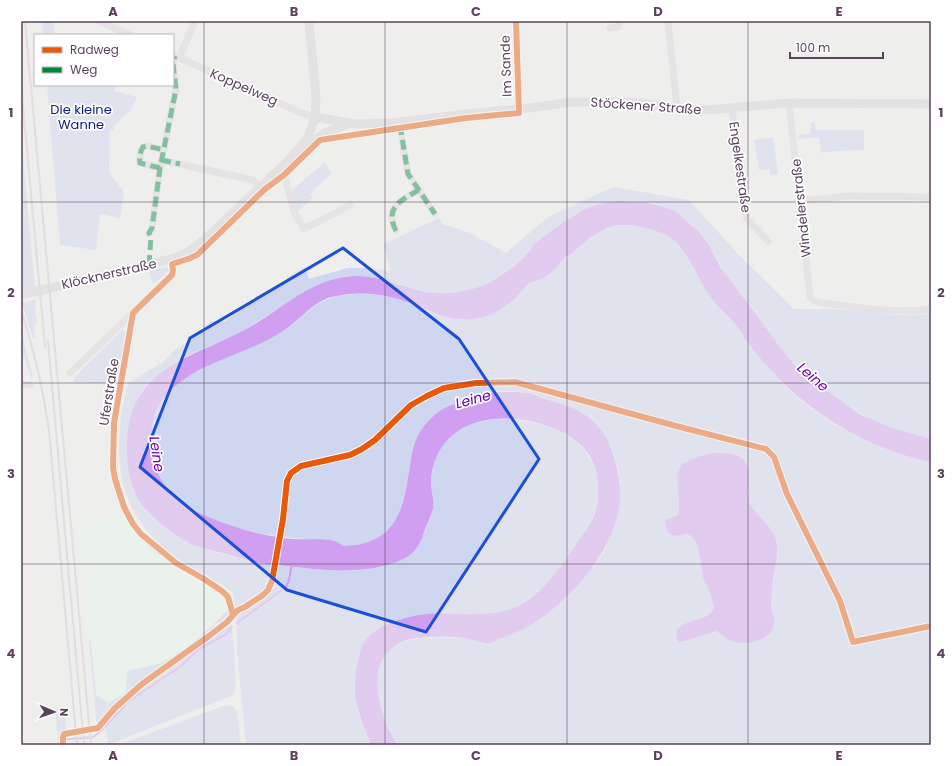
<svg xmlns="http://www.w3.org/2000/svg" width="952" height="766" font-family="Poppins,sans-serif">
<rect width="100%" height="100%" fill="#eeeeed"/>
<path fill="#e7f6e8" d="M 133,510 L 143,528 L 173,555 L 224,586 L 233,593 L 234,603 L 222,617 L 186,647 L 160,663 L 127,671 L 126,692 L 109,703 L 96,695 L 91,641 L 89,641 L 88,630 L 77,514 L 122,516 Z"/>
<path fill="#ced6f0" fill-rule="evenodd" d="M 42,21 L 53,21 L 55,35 L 43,35 Z
M 47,85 L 115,85 L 115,91 L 137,97 L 131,110 L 118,122 L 113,130 L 110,130 L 109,170 L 111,175 L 124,192 L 120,218 L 100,214 L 96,250 L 60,245 Z
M 811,122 L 815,122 L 816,130 L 864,130 L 864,150 L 837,151 L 821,153 L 819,137 L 798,139 L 798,135 L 810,134 Z
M 21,137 L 35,287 L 21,290 Z
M 773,137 L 778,174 L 770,175 L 769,169 L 759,170 L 754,140 Z
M 325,162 L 332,174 L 313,190 L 315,191 L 310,195 L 313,198 L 297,212 L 292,190 Z
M 613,187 L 689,200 L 739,255 L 794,309 L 834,309 L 898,315 L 931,314 L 931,439 C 908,433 883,427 862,415 C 846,407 833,395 819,385 C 811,378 802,372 795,365 C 780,350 769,331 757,314 C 747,300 735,287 725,273 C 719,264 715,254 709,246 C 702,235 691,222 680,215 C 658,200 625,198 599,204 C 579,209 553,228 537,243 C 532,247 528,253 523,258 C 510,269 495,282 479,287 C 463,292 444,295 428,292 C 403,287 381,276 356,276 C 332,275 308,289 288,302 C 270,313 254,325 235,335 C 219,343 202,348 187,356 C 174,362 154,376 145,387 C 132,403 125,437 128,457 C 129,464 132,471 134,477 C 137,486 139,499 144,507 C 151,518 182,540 194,545 C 204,549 214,551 224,554 C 234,556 244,560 255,562 C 265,564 276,564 286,566 C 317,570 372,576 400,560 C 415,551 430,526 433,509 C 435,499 432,498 431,488 C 431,479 433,466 436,457 C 452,414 509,414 546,426 C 565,432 585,445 593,464 C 605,492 595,520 578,542 C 571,551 567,560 560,569 C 550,582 528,602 512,609 C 492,616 471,613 450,614 C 440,614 429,617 419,619 C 409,621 397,621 388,625 C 360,635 356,658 357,684 C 357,691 356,699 357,705 C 359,719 366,732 371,745 L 246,745 L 237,650 L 236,609 L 233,593 C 214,577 193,570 174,556 C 128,522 115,480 120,425 C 121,411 125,396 128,383 L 163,362 L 174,350 L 178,348 L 200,332 L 210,321 L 225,321 L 305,266 L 309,279 L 348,268 L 369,268 L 391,271 L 383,244 L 439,218 L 443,224 L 470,233 L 506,253 L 548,217 Z
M 623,225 C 638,225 665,230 676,242 C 690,256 697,277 708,293 C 716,305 727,314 736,325 C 742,332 746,340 751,347 C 761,359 772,373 783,384 C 824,423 876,451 931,462 L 931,622 L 916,625 L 914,627 L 931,625 L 931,745 L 398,745 C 386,725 373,696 378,672 C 385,637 418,637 447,638 C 454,638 463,637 470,639 C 478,641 483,645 492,642 C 497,641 502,638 506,636 C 541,623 567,598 590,570 C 596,562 604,554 607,544 C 611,535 612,524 615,514 C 616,507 620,499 620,491 C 621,475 615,453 607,439 C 591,413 572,408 544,399 C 539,397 535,394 530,393 C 519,391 494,391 484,393 C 482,394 470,398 469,399 C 452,405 435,411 424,427 C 420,433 418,442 416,449 C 414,459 411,469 408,479 C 401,509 398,535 363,544 C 355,545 348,547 340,545 C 338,544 336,542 334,541 C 329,540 323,540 318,540 C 258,536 158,523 151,447 C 149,426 155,405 170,391 C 203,360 249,354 286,329 C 308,314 315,299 345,295 C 368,292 392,296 413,303 C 434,311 450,322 472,318 C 483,316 492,315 501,309 C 512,303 521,292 529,283 C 543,281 553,270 562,260 C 565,258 569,256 572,253 C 586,240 603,227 623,225 ZM 749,487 L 749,500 L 753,509 L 776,542 L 778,551 L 771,594 L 772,613 L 775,622 C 771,627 767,637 761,640 C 749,646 728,638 716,631 L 704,635 L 692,640 L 682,626 L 710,614 L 714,608 L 710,592 L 703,578 L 698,546 L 693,536 L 687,534 L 676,536 L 665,520 L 679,514 L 679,502 L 678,488 Z
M 167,267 L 169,271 L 153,284 L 149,271 Z
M 36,299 L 35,311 L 37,322 L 34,327 L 35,338 L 33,339 L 22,303 Z
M 122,330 L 126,332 L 117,378 L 114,377 L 113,384 L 74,382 L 74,378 Z
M 21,331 L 33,376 L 32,381 L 21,347 Z
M 228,609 C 233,621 238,683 234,695 L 108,745 L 106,727 L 97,727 L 89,641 L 91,641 L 96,695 L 109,703 L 126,692 L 127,671 C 137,668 150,667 160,663 C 180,655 214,626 228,609 Z
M 228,705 L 233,706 L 237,711 L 241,745 L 118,745 L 223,706 Z
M 55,708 L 65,713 L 67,732 L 62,734 L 62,739 L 58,740 Z"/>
<path fill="#d19ff2" d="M 617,201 L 644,202 L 664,207 L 677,212 L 699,232 L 710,247 L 721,268 L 760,319 L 779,346 L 798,369 L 859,414 L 892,428 L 931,439 L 931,462 C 876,451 824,422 783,383 C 772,373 761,359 751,347 C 745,340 742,332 736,325 C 727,314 715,305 708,293 C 697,277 690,256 676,242 C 665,231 637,224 622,225 C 602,226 585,242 571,254 C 568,256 565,257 563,259 C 560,262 558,266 555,269 C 548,276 539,281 529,283 C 521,292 512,303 501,309 C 485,320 462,322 444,316 C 433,313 422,306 411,303 C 391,296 370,292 349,294 C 343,295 334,296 328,298 C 312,304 300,319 286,329 C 249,355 201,360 169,392 C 156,405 152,420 151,437 C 149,466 164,491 189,508 C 194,511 201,514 208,517 C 234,528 264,536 293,539 C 306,540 321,538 335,541 C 338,542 341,545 344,546 C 390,544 401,520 408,478 C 411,465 411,452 416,440 C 421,427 434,413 447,407 C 453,404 461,402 467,400 C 472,398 477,395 483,394 C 491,392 500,392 508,392 C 515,392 522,392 529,393 C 533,394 537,396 541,398 C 557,403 574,406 588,417 C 610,434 617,460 620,487 C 625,540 572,601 529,626 C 520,631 511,634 502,638 C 498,639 494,642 490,643 C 482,644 478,641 470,639 C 456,636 420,636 407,640 C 399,642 391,648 386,654 C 367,678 383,723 398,745 L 371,745 C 366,732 360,719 357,705 C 354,694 355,683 356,672 C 358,661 359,649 366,640 C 378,624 407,616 427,614 C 453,612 486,618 511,609 C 535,601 557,573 571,552 C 585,530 598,520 598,492 C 599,478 595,463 587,452 C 561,418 489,407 455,433 C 439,445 431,464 431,484 C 431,493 435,501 433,509 C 431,517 427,524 424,532 C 421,541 418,548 411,554 C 388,572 341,572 313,569 C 301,568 290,566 279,565 C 271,564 262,564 254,562 C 246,560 238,557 230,555 C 216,551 202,549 189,543 C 173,534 147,515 138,499 C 129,483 126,460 127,442 C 131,361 199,358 255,324 C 283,307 310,282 344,277 C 373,272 398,286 426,292 C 444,295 467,292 484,285 C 496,281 516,265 525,256 C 532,249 529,250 536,243 C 550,231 576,212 593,206 C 601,203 609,202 617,201 Z
M 713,453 C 721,453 732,452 740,457 C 754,465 747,487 749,500 C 752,514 771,523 776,540 C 780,555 773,572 772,588 C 771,596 771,604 772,612 C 773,616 775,620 774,624 C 771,642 746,646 732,641 C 726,639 721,634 716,631 C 703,635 693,640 679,642 C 667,622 701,621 710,614 C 712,612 712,610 714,608 L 710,592 L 703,578 L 698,546 L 692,536 L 687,534 L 676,536 L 669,534 L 666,527 L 665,520 L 679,514 L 679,502 L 677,475 L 682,464 L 700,456 Z"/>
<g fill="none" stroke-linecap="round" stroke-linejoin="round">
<path stroke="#d19ff2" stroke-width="2" d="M 237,623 L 286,587 L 289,580 L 292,564
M 60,745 L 61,740 L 93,737 L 101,731 L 129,701 L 181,666 L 199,649 L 225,635 L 232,627"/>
<path stroke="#dad4da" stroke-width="7" d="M 99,21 L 130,35
M 516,21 L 519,109
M 668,21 L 677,108
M 610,28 L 619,27 L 618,21
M 173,55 L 301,113 L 315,117
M 179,58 L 195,21
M 789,103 L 810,296 C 813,302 818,302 825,303 C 860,308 895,314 931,309
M 732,109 L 747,219 L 768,241
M 399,122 L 408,174 L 435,214
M 161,160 L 253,180 L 261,187
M 160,168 L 140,163 C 139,157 140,152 143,147 L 147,146 L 164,150
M 280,170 L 284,175 L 295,214 L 304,229 L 350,205
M 800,201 L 850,196 L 931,197
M 396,231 C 384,207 401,200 419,190
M 149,233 L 152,228 L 160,168 L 176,89 L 173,64 L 175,56
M 133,313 C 129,335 125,357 122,379 C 113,427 104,480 133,523 C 143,540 161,553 178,564 C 190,572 221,586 228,597 C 231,602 232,609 233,615
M 70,373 L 172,275 L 173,270 L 171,259
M 21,384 L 30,385"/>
<path stroke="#d7d1d8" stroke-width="9" d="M 315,117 L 356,124 L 391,123 L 466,114 L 529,108 L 571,102 L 630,102 L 688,109 L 706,110 L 789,103 L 931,104
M 302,148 L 325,133 L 347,124
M 21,295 L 171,259 C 185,255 194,249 204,240 L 289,160 L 304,143 L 308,137 L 315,117 L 316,98 L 309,21"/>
<path stroke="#cec9ce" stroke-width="2" d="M 25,21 L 91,745
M 21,85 L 45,347
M 21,310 C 34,349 43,389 49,430 L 77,745
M 48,341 L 84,745"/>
<path stroke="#00873e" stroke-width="5" stroke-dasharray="10 5" stroke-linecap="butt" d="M 400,125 L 408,174 L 435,214
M 161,160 L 180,164
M 160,168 L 140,163 C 139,157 140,152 143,147 L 147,146 L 164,150
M 396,231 C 384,207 401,200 419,190
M 149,265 L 151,237 L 149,233 L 152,228 L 160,168 L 176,89 L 173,64 L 175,56"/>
<defs>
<path id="cycleway" d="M 233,615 L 228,597 L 222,591 L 204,579 L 176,563 L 141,534 L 133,524 L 124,507 L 115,479 L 113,467 L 114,423 L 133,313 L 172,275 L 173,270 L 172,264 L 188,259 L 197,255 L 265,189 L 284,175 L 320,140 L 466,118 L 519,113 L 516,21
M 63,745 L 63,737 L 64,734 L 98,728 L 114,709 L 142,684 L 209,636 L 227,622 L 238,610 L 245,607 L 263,595 L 268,590 L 272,581 L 283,519 L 287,481 L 291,473 L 301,466 L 350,455 L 362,449 L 375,440 L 411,405 L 427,396 L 444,388 L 476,383 L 515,382 L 676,426 L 766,449 L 774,457 L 787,494 L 840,601 L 853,642 L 931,626"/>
</defs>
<use href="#cycleway" stroke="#fff" stroke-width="8"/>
<use href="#cycleway" stroke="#e8590c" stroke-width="6"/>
</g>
<path d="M0 0H952V766H0ZM 343,248 L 459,339 L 539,459 L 426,632 L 287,590 L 140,467 L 190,338 Z" fill="#eeeeed" fill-opacity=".55" fill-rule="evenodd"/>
<path fill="none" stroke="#1d4ed8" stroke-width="3" stroke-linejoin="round" d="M 343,248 L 459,339 L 539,459 L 426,632 L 287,590 L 140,467 L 190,338 Z"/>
<path fill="none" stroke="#58435b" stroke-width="1" stroke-opacity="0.55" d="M 204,21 L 204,745M 385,21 L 385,745M 567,21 L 567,745M 748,21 L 748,745M 21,202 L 931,202M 21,383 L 931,383M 21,564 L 931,564"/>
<g text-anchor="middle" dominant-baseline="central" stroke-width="3.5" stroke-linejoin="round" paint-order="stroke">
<g font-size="13" fill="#58435b" stroke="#fff">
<text transform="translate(506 66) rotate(-92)">Im Sande</text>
<text transform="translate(244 87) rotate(24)">Koppelweg</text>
<text transform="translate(646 106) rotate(4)">Stöckener Straße</text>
<text transform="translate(740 167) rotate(82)">Engelkestraße</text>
<text transform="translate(801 208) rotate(-96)">Windelerstraße</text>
<text transform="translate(109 274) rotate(-13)">Klöcknerstraße</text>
<text transform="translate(109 392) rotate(-81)">Uferstraße</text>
</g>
<g font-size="13" fill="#0d1a83" stroke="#fff">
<text x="81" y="109">Die kleine<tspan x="81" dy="15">Wanne</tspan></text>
</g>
<g font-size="14" font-style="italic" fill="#6a00b1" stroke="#fff">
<text transform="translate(813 377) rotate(41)">Leine</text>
<text transform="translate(473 399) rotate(-15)">Leine</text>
<text transform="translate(157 454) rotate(81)">Leine</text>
</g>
</g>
<rect width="952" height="766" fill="none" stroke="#ffffff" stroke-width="44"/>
<rect x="34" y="34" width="140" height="52" fill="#ffffff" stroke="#bcb4bd"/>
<rect x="42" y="47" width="20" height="6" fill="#e8590c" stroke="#bcb4bd"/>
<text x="70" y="54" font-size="12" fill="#58435b">Radweg</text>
<rect x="42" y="67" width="20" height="6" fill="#00873e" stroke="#bcb4bd"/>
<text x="70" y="74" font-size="12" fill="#58435b">Weg</text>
<g transform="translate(54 712) rotate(92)" stroke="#ffffff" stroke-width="3" paint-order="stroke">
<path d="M0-3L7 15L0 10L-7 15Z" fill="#58435b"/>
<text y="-6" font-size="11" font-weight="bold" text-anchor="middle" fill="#58435b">N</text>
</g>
<path d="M790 52v6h93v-6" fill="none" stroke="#58435b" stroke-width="2"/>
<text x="796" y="52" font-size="12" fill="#58435b" stroke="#ffffff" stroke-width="3" paint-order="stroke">100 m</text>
<rect x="22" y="22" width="908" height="722" fill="none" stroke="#58435b" stroke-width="1.5"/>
<g font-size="13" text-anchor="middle" font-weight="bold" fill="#58435b">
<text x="113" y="16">A</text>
<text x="294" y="16">B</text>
<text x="476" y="16">C</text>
<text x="658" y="16">D</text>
<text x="839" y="16">E</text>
<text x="11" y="117">1</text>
<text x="941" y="117">1</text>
<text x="11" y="297">2</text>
<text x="941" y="297">2</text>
<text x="11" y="478">3</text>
<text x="941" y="478">3</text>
<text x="11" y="658">4</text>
<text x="941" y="658">4</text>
<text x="113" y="760">A</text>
<text x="294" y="760">B</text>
<text x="476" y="760">C</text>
<text x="658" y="760">D</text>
<text x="839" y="760">E</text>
</g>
</svg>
